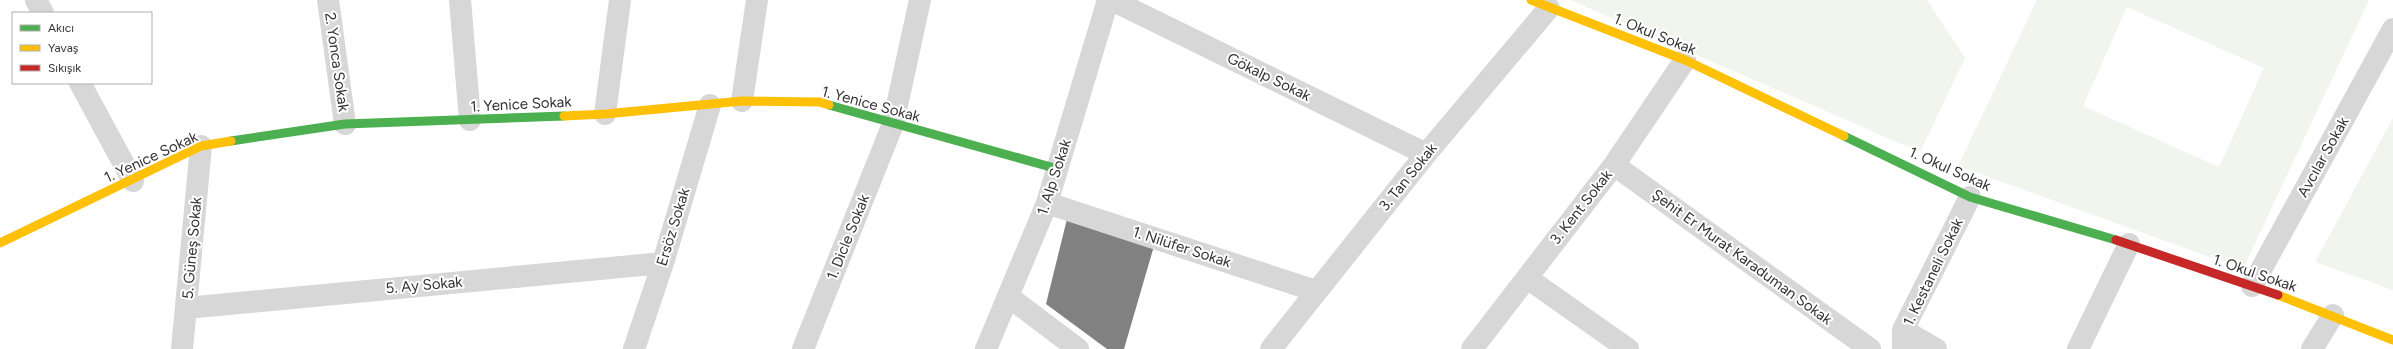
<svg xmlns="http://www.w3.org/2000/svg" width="2393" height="349" font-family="Figtree,sans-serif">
<rect width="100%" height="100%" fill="#fff"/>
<path fill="#f1f5ed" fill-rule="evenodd" d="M 1570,0 L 1927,0 L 1965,58 L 1920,152 Z
M 2037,0 L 2369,0 L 2243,269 L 1958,166 ZM 2127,7 L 2264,68 L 2219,167 L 2083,106 Z
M 2393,118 L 2393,290 L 2315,262 Z"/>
<path fill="#818181" d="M 1067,219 L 1154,246 L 1124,349 L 1107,349 L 1046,304 Z"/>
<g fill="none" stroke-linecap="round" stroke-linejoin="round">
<path stroke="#d7d7d7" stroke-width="22" d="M 36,0 L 43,13
M 328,0 L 345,124
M 460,0 L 470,120
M 1112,0 L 1426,154
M 80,83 L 133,181
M 742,101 L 757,0
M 605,114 L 620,0
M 1614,165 L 1870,349
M 1047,203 L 1316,291
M 1527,278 L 1628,349
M 2252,286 L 2393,29
M 1009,297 L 1078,349
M 186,308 L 663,263
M 1903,330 L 1936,349
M 182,349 L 201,146
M 634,349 L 663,263 L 710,105
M 803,349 L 893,124 L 920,0
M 986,349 L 1047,203 L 1108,0
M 1271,349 L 1426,154 L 1549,8
M 1472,349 L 1614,165 L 1685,60
M 1903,349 L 1903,330 L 1970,197
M 2078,349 L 2129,244
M 2312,349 L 2333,315"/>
<path stroke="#4caf50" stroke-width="9" d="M 829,105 L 1058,169
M 1844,136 L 1970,197 L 2116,240
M 231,141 L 345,124 L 564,116"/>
<path stroke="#ffc107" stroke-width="9" d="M 1531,0 L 1685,60 L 1844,136
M 564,116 L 605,114 L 742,101 L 820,102 L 829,105
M 0,243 L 201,146 L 231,141
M 2278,295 L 2393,340"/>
<path stroke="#c62828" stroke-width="9" d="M 2116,240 L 2278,295"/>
</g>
<g text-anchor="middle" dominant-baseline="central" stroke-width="4" stroke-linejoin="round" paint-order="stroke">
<g font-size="15" fill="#333" stroke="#fff">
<text transform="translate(1655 34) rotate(22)">1. Okul Sokak</text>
<text transform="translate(337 62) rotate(82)">2. Yonca Sokak</text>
<text transform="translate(1269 77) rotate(26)">Gökalp Sokak</text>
<text transform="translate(521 104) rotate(-3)">1. Yenice Sokak</text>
<text transform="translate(871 104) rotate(15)">1. Yenice Sokak</text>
<text transform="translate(151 157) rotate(-25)">1. Yenice Sokak</text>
<text transform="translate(2323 157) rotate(-61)">Avcılar Sokak</text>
<text transform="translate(1950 169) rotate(24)">1. Okul Sokak</text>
<text transform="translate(1054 177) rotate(-72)">1. Alp Sokak</text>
<text transform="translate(1408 177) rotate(-51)">3. Tan Sokak</text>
<text transform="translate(1581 207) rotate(-52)">3. Kent Sokak</text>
<text transform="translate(673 227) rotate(-73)">Ersöz Sokak</text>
<text transform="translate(848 237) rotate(-68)">1. Dicle Sokak</text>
<text transform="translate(1182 247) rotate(18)">1. Nilüfer Sokak</text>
<text transform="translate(192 248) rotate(-85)">5. Güneş Sokak</text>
<text transform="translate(1742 257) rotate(36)">Şehit Er Murat Karaduman Sokak</text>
<text transform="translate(1933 272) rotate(-64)">1. Kestaneli Sokak</text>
<text transform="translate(2255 273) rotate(19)">1. Okul Sokak</text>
<text transform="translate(424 285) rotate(-5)">5. Ay Sokak</text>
</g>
</g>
<rect x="12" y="12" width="140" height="72" fill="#ffffff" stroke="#adadad"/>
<rect x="20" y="25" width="20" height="6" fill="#4caf50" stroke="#adadad"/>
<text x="48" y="32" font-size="12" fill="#333333">Akıcı</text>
<rect x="20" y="45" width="20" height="6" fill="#ffc107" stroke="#adadad"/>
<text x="48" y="52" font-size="12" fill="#333333">Yavaş</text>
<rect x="20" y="65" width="20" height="6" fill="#c62828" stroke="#adadad"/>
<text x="48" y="72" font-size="12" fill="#333333">Sıkışık</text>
</svg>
